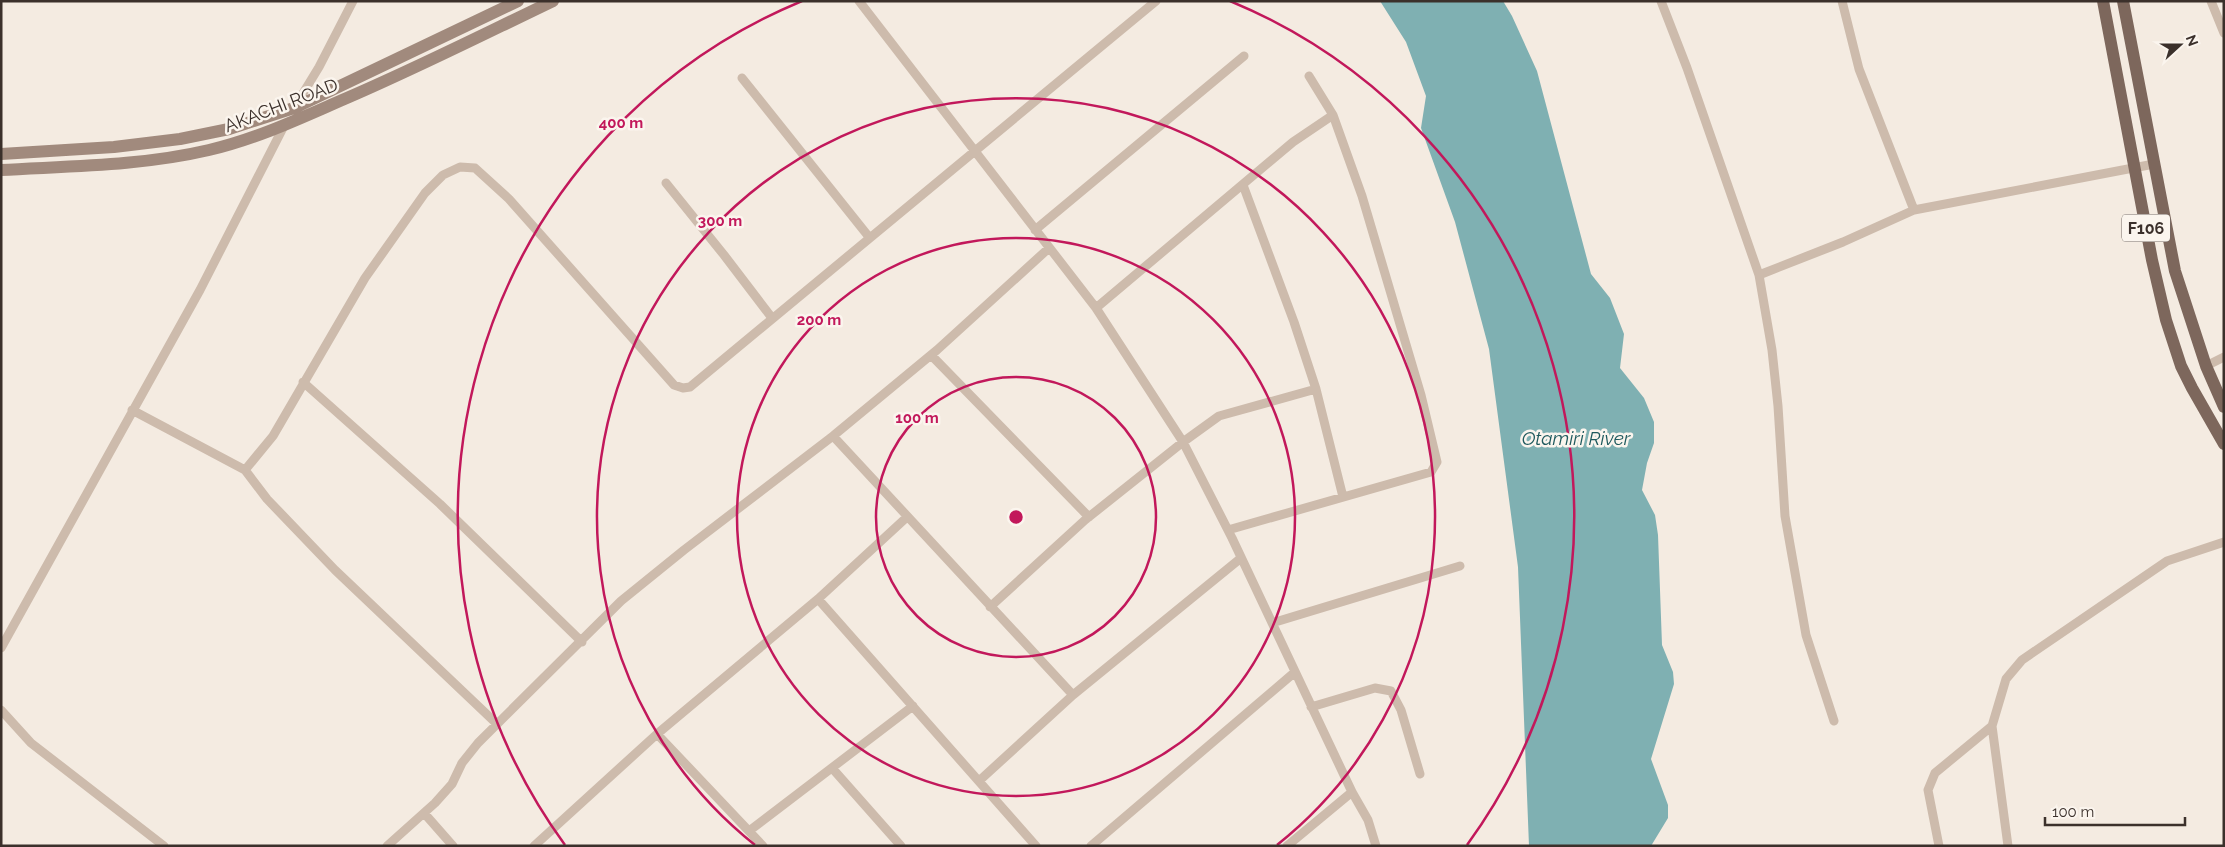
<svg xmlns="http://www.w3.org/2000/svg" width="2225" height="847" font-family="Raleway,sans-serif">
<rect width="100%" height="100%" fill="#f4ebe1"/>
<path fill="#7fb0b2" d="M 1380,1 L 1503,1 L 1512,16 L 1537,71 L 1591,274 L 1610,298 L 1624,334 L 1620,368 L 1644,398 L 1654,422 L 1654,443 L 1647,463 L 1642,490 L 1655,515 L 1658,535 L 1662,645 L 1673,672 L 1674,684 L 1651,759 L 1668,805 L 1668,818 L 1651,846 L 1529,846 L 1518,567 L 1489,349 L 1455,222 L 1421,128 L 1426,96 L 1406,42 Z"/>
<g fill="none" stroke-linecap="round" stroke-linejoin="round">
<path stroke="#cdbbac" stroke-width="9" d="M 859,1 L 1096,308 L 1183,442 L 1232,538 L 1352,792 L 1368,820 L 1376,846
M 1661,1 L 1687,68 L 1759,275 L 1772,350 L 1778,406 L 1785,516 L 1806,635 L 1834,721
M 1842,1 L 1859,69 L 1914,210 L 2154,164
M 2211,1 L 2224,33
M 742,78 L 869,237
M 294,108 L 319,67 L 353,1
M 666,183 L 724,255 L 772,318
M 1243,185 L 1294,322 L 1316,389 L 1343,497
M 1035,230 L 1244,56
M 1759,275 L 1843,242 L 1914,210
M 1096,308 L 1293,142 L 1333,115
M 931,355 L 1089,517
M 2206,366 L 2224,357
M 303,382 L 440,504 L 582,642
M 132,410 L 245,470 L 267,499 L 335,570 L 497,724
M 833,436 L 1073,695
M 245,470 L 273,436 L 365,278 L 425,193 L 443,175 L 460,167 L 475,168 L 509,199 L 674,385 L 683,388 L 690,387 L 1156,1
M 1228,530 L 1431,472 L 1437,462 L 1421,395 L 1362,196 L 1333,115 L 1309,76
M 818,599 L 1036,846
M 990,607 L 1085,520 L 1183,442 L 1219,416 L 1316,389
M 1272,623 L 1460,566
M 1,648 L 200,290 L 285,124
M 1311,707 L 1375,688 L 1391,691 L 1401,710 L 1420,774
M 1,710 L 31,743 L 164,846
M 657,734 L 763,846
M 832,768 L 901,846
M 979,781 L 1073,695 L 1241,558
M 424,813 L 453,846
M 749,831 L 913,706
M 387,846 L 435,803 L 452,784 L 462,763 L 478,743 L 621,601 L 684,550 L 833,436 L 937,350 L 1049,248
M 534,846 L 657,734 L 818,599 L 907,517
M 1091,846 L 1295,672
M 1287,846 L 1352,792
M 1939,846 L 1928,790 L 1935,773 L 1992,726
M 2008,846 L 1992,726 L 2006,679 L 2022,660 L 2167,561 L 2224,542"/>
<path stroke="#a18a7d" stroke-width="12" d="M 1,154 L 114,147 L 180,139 L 229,129 L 294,108 L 518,1
M 1,170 C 70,166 141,166 209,150 C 252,140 292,122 333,104 C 407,73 480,36 553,1"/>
<path stroke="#7d675c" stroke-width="12" d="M 2103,1 L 2152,260 L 2166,320 L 2181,366 L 2192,388 L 2224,444
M 2123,1 L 2175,271 L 2206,366 L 2224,407"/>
</g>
<g fill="none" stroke="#c2185b" stroke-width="2.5">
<circle cx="1016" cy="517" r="140"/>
<circle cx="1016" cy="517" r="279"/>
<path d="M755 845A419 419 0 1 1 1277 845"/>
<path d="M565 845A558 558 0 0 1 802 1M1230 1A558 558 0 0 1 1467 845"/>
</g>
<g text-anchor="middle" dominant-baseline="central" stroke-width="5" stroke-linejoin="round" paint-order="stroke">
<rect fill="#fbf5ee" stroke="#756b66" stroke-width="1" x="2122" y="214.5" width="48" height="27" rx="4"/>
<g font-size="16" font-weight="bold" fill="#3b302b">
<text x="2146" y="228">F106</text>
</g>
<g font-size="18" fill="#3b302b" stroke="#fbf5ee">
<text transform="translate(281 105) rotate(-21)">AKACHI ROAD</text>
</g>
<g font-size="19" font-style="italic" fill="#1f5a5e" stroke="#fbf5ee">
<text x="1576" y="438">Otamiri River</text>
</g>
</g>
<circle cx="1016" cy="517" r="8" fill="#c2185b" stroke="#fbf5ee" stroke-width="2.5"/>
<g font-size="15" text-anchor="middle" font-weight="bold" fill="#c2185b" stroke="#fbf5ee" stroke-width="5" stroke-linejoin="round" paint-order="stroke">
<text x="621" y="128">400 m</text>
<text x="720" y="226">300 m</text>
<text x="819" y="325">200 m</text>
<text x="917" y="423">100 m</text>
</g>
<rect width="2225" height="847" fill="none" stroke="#3b302b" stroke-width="5"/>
<g transform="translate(2180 45) rotate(69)" stroke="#fbf5ee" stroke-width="4" paint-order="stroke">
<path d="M0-4L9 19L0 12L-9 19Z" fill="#3b302b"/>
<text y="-8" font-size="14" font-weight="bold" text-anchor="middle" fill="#3b302b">N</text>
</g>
<path d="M2045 817v8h140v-8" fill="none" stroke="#3b302b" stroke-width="2.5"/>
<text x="2052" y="817" font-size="15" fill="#3b302b" stroke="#fbf5ee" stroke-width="4" paint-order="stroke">100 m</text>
</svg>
